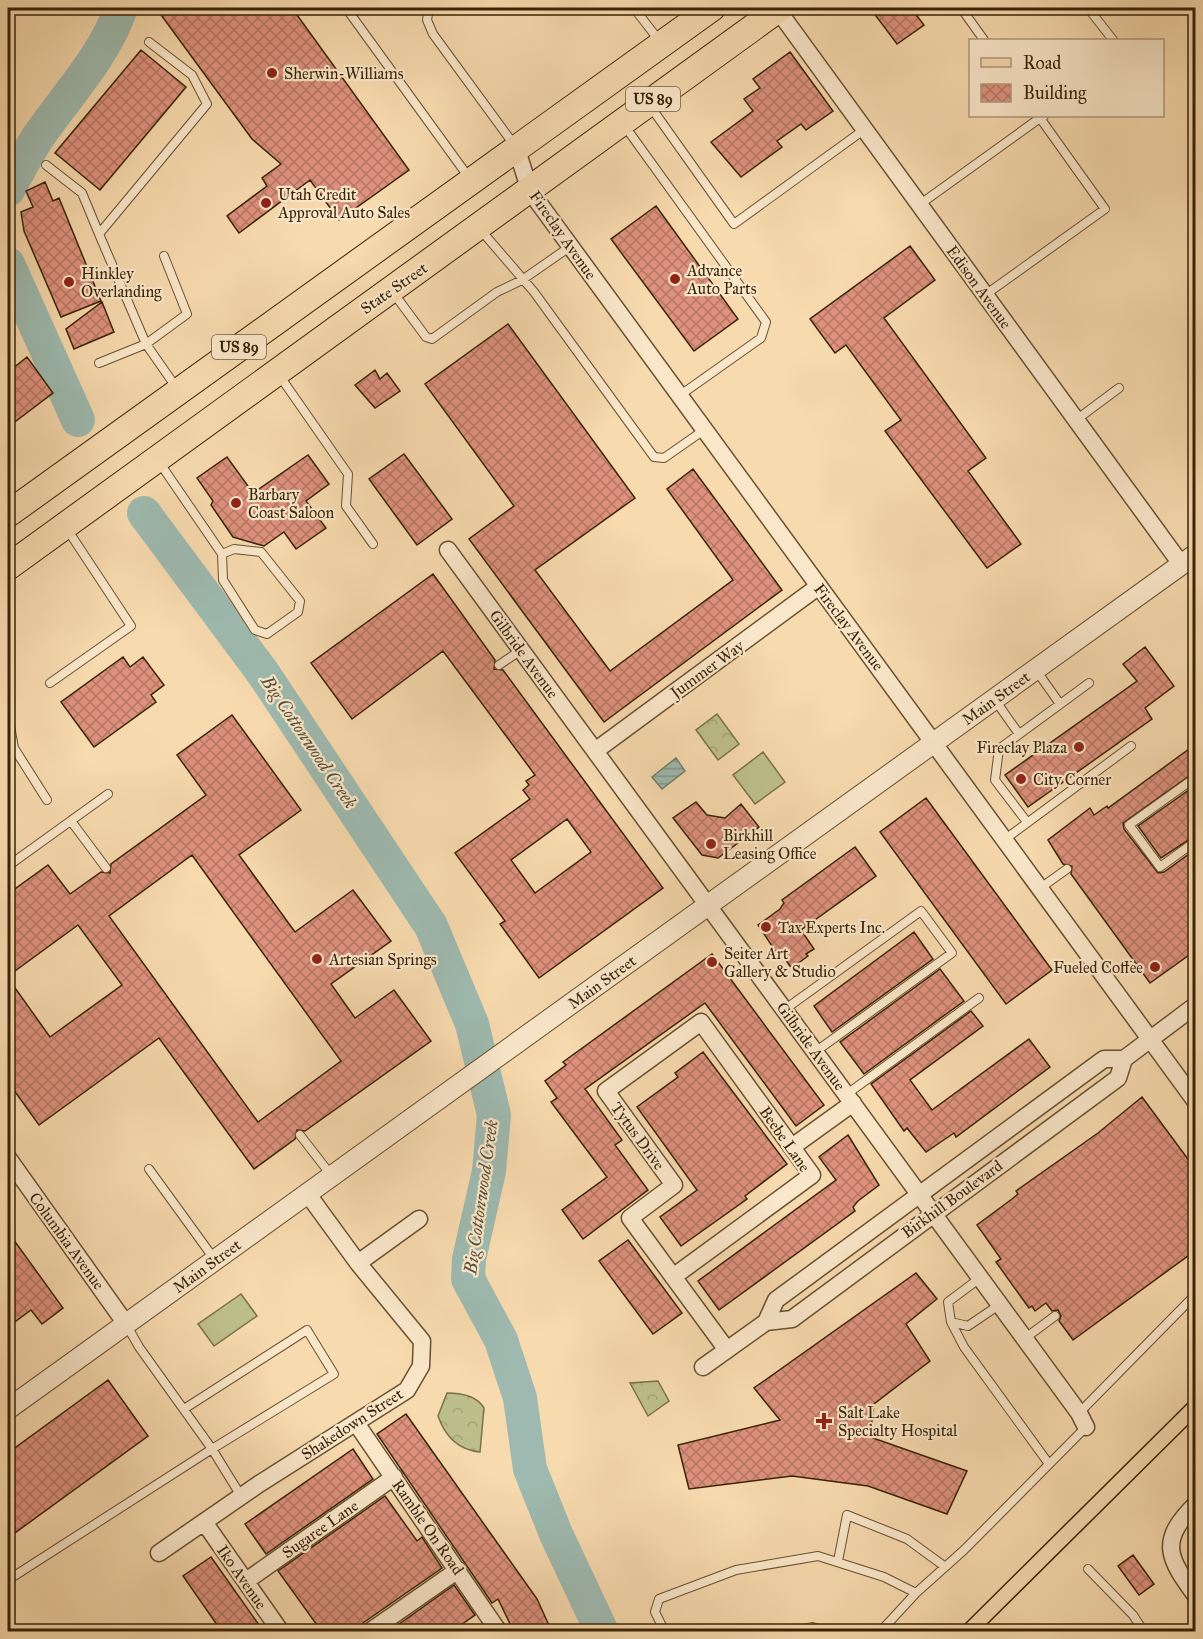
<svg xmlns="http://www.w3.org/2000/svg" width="1203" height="1639" font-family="'IM FELL Great Primer',serif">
<defs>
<pattern id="park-crowns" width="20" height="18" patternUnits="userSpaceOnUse" patternTransform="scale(1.5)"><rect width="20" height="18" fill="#bdbf8a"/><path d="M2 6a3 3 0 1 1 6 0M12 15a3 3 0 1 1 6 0" fill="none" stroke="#a3a476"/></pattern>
<pattern id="water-rules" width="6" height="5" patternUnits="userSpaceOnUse" patternTransform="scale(1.5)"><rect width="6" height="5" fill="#9ebab0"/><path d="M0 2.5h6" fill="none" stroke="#82978d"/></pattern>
<pattern id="building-cross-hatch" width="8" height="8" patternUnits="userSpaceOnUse" patternTransform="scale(1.5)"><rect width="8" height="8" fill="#de917e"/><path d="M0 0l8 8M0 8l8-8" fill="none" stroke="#b57665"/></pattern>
</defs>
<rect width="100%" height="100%" fill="#f7daae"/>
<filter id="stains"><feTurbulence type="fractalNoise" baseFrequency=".00333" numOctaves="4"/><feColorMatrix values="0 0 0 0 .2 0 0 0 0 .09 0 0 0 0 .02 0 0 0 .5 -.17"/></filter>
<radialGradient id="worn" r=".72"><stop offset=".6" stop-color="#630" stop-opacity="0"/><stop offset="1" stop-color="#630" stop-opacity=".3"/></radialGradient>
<path fill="url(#park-crowns)" stroke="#7b7148" stroke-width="1.5" d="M 717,714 L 739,744 L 718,760 L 696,730 Z
M 658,1381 L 669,1401 L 648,1416 L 630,1383 Z
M 447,1393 C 460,1393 477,1396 484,1408 L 480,1452 C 458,1450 445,1436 438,1416 Z"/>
<path fill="#bdbf8a" stroke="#7b7148" stroke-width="1.5" d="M 763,752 L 785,782 L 755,804 L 733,775 Z
M 241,1294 L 257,1316 L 214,1346 L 198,1324 Z"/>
<path fill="url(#water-rules)" stroke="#767e6c" stroke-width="1.5" d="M 676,758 L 685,771 L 662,789 L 652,777 Z"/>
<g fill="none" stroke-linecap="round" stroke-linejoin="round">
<path stroke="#9ebab0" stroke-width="34" d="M 8,190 C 18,172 27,154 38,137 C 67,95 104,57 121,8
M 8,264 L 78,420
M 144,513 L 263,673 L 431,926 L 472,1024 L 494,1115 L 489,1171 L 469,1259 L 468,1279 L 501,1340 L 520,1398 L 530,1469 L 556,1534 L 602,1632"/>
</g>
<path fill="url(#building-cross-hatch)" stroke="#392306" stroke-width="1.5" fill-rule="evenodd" d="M 156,8 L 292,8 L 409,170 L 339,220 L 310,180 L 239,233 L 227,216 L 267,186 L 262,178 L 281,164 L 252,139 Z
M 870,8 L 911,8 L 924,25 L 897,44 Z
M 141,50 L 186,87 L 100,190 L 55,153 Z
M 790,52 L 833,111 L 806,130 L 801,124 L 777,141 L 782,147 L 741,177 L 711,142 L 753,111 L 744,99 L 760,88 L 753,79 Z
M 45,182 L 53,201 L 59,198 L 101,301 L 61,317 L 24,231 L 21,212 L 33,207 L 26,191 Z
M 656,206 L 738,319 L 694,351 L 611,239 Z
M 910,246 L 935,280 L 884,318 L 986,458 L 968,471 L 1021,544 L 987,568 L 885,431 L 901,420 L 846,345 L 835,353 L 810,319 Z
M 102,302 L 114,332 L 74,349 L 66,329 Z
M 508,324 L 635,498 L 535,570 L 610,671 L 733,580 L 667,489 L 693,469 L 782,590 L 604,722 L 469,539 L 514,506 L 425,384 Z
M 27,357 L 53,393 L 8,427 L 8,372 Z
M 375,370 L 380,379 L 387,373 L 400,391 L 375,408 L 355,385 Z
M 404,454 L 452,519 L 417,545 L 369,479 Z
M 308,455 L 329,484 L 306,501 L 326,528 L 296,549 L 284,532 L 264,546 L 233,537 L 211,505 L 213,501 L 197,478 L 227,457 L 253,493 Z
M 433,574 L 495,660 L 494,669 L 503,670 L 663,888 L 539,978 L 500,924 L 505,921 L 455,853 L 530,799 L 523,790 L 529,785 L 526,781 L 535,775 L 443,651 L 352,719 L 311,663 ZM 567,819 L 591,852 L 535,893 L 511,860 Z
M 1145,647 L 1174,686 L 1145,708 L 1152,719 L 1028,807 L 1005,775 L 1137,681 L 1123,664 Z
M 123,657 L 130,667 L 143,657 L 164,685 L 151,695 L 156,702 L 94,747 L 61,702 Z
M 232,715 L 301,810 L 239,855 L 295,932 L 353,890 L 391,941 L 331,984 L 355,1018 L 394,990 L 431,1041 L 305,1131 L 297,1130 L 295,1139 L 254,1169 L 159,1038 L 39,1125 L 8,1082 L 8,978 L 50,1037 L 122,985 L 78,925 L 8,976 L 8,894 L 48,865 L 70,894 L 101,872 L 110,873 L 111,864 L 206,795 L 177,755 ZM 192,855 L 341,1061 L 258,1122 L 109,916 Z
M 1196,744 L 1196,771 L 1123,823 L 1124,829 L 1158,873 L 1164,872 L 1196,849 L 1196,950 L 1150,983 L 1071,874 L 1072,866 L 1063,864 L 1048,840 L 1090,808 L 1094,815 L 1107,806 L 1108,808 Z
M 1196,785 L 1196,835 L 1161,858 L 1138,826 Z
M 926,798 L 1052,970 L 1006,1004 L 880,832 Z
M 696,802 L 707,815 L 725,818 L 741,804 L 759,827 L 718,858 L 702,855 L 673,818 Z
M 855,847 L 876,876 L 801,930 L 814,949 L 806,954 L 808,956 L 793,967 L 790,966 L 783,956 L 780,958 L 758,925 L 780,909 L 784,903 L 782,900 Z
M 914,932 L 933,959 L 832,1032 L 814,1006 Z
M 712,954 L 824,1105 L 796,1126 L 705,1003 L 585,1089 L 622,1140 L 615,1145 L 648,1190 L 583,1239 L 562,1210 L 607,1177 L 551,1102 L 557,1098 L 545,1081 L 566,1065 L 563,1062 Z
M 940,969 L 964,1001 L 864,1074 L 840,1042 Z
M 971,1011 L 983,1026 L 910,1080 L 932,1110 L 1029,1039 L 1050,1067 L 956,1137 L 954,1133 L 926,1152 L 907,1128 L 904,1131 L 871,1084 Z
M 703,1052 L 787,1164 L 745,1196 L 747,1199 L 681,1246 L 660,1217 L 697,1190 L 637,1107 L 678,1077 L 675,1073 Z
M 1142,1097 L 1196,1170 L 1196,1250 L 1073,1340 L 1059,1321 L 1061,1316 L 1058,1310 L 1052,1311 L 1046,1303 L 1035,1311 L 1032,1306 L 1029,1308 L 996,1262 L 1001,1259 L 977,1225 L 1012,1199 L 1018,1194 L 1016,1191 L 1098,1133 Z
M 848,1135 L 879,1185 L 858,1201 L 853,1207 L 855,1211 L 719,1310 L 698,1281 L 836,1180 L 819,1157 Z
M 8,1232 L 63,1308 L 42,1324 L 31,1310 L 8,1327 Z
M 628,1240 L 682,1313 L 653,1334 L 599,1261 Z
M 916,1273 L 937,1299 L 906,1324 L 930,1361 L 874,1404 L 870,1437 L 967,1471 L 947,1514 L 868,1486 L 792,1476 L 689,1489 L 678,1445 L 780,1420 L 754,1388 Z
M 108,1380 L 148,1436 L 8,1538 L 8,1453 Z
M 406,1414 L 537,1599 L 552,1632 L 514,1632 L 498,1599 L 492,1603 L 377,1434 Z
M 353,1449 L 373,1479 L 266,1554 L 245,1524 Z
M 385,1496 L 417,1541 L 422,1537 L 442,1568 L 363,1623 L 359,1632 L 322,1632 L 278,1571 Z
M 1133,1555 L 1154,1584 L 1139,1595 L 1118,1566 Z
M 211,1557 L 264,1632 L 222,1632 L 183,1576 Z
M 454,1585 L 475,1615 L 451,1632 L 388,1632 Z"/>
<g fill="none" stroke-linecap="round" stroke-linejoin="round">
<defs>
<path id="service" d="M 346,8 L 470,179
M 429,8 L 427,20 L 433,34 L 515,146
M 634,8 L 661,43
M 961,8 L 984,40
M 1088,8 L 1113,40
M 1165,8 L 1167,10 L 1171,8
M 149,42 L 192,75 L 207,104 L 99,234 L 146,344 L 178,390
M 650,106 L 734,224 L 865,129
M 624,125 L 766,322 L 761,338 L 679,396
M 46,165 L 82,193 L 99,234
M 919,205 L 1040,118 L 1038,116
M 479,228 L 534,292 L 654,457 L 664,458 L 704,430
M 392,291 L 426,337 L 432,339 L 497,292 L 522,280 L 571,246
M 985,295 L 1105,209 L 1040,118 L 1044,116
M 99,363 L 146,344 L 187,314 L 164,256
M 279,375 L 348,474 L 346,506 L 373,544
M 1076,420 L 1119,388
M 159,462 L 222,554 L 223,580 L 255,630 L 267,634 L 298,612 L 300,601 L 261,552 L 234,549 L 222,554
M 499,665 L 521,650
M 1036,670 L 1060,704
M 50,683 L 131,626 L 67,529
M 995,700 L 1019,734
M 8,715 L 14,748 L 47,800
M 1196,777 L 1129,825 L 1160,867 L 1196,841
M 71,821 L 106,868
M 1027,822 L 995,780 L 999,749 L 1089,683
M 1004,840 L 1131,746
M 8,866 L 108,794
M 1039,889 L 1067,869
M 784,1010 L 921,911 L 952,953 L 815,1052
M 847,1094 L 979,998
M 300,1135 L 331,1175
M 149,1169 L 215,1260
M 980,1278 L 948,1302 L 951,1322 L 968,1326 L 999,1305
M 951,1322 L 964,1347 L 1049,1464
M 1024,1339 L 1055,1316
M 184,1409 L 307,1330 L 334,1374 L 212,1449 L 241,1496
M 1079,1413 L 1196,1294
M 838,1561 L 847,1515 L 907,1539 L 944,1566
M 1088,1569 L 1133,1615 L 1144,1632
M 8,1580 L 212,1449 L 139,1347 L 126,1324
M 665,1632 L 655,1612 L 659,1599 L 736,1570 L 818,1556 L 884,1577 L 916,1593
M 792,1632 L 812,1627 L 826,1632
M 880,1632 L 916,1593 L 964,1550 L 1086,1427"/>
<path id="minor" d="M 777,9 L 1181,564
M 516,147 L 530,191 L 1196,1102
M 448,550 L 1079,1413 L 1086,1427
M 595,751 L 819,586
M 792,1147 L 853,1103
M 8,1158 L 126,1324
M 358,1263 L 419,1219
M 673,1277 L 812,1175 L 701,1022 L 606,1091 L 674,1185 L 630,1218 L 727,1350
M 766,1322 L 776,1300 L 1104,1059 L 1124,1059
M 703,1367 L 766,1322 L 792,1319 L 1118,1078 L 1124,1059 L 1196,1005
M 356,1423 L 499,1632
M 1196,1504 C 1158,1541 1168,1558 1196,1596
M 204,1522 L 281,1632
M 159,1553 L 259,1484 L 407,1390 L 421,1366 L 422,1341 L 358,1263 L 307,1193
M 246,1581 L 394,1477
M 369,1632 L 458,1570"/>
<path id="tertiary" d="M 8,1409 L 1196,554"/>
<path id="primary" d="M 8,514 L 712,8
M 8,567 L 780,8"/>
</defs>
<use href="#service" stroke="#685130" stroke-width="10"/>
<use href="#minor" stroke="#685130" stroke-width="19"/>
<use href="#tertiary" stroke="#685130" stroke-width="22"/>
<use href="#primary" stroke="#392306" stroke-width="28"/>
<use href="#service" stroke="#fae7ca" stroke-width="8"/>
<use href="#minor" stroke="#fae7ca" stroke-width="16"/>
<use href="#tertiary" stroke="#fae7ca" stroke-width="20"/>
<use href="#primary" stroke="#f7daae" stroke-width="26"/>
<path stroke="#392306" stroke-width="1.5" d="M 957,1632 L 1196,1395
M 979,1632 L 1196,1417"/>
</g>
<g fill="#8f2418" stroke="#fae7ca" stroke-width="2">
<circle cx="272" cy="73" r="6"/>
<circle cx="266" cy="203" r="6"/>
<circle cx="675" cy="279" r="6"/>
<circle cx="69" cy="282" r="6"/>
<circle cx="236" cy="503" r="6"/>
<circle cx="1079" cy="747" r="6"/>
<circle cx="1021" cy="779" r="6"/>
<circle cx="711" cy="844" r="6"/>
<circle cx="766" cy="927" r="6"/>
<circle cx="317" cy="959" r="6"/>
<circle cx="712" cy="962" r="6"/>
<circle cx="1155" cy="967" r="6"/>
<path d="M821 1412h6v6h6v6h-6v6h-6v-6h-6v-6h6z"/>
</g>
<g text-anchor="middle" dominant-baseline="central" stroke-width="4.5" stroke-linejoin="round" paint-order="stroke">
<g fill="#fae7ca" stroke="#735e41" stroke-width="1.5">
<rect x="626" y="87" width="54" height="24" rx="4.5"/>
<rect x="212" y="335" width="54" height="24" rx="4.5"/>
</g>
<g font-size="15" font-weight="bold" fill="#392306">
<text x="653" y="99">US 89</text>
<text x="239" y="347">US 89</text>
</g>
<g font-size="16" fill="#392306" stroke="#fae7ca" text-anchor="start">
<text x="284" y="73">Sherwin-Williams</text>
<text x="278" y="194">Utah Credit<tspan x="278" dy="18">Approval Auto Sales</tspan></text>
<text x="687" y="270">Advance<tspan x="687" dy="18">Auto Parts</tspan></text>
<text x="81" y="273">Hinkley<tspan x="81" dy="18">Overlanding</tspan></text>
<text x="248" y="494">Barbary<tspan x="248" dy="18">Coast Saloon</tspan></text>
<text x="1067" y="747" text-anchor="end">Fireclay Plaza</text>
<text x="1033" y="779">City Corner</text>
<text x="723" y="835">Birkhill<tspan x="723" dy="18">Leasing Office</tspan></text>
<text x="778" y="927">Tax Experts Inc.</text>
<text x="724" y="953">Seiter Art<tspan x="724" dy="18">Gallery &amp; Studio</tspan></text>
<text x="329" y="959">Artesian Springs</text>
<text x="1143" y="967" text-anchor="end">Fueled Coffee</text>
<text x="838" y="1412">Salt Lake<tspan x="838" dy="18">Specialty Hospital</tspan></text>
</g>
<g font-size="16" fill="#392306" stroke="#fae7ca">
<text transform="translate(563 235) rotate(55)">Fireclay Avenue</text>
<text transform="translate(979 287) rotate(54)">Edison Avenue</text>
<text transform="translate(394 288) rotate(-35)">State Street</text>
<text transform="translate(849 627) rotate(53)">Fireclay Avenue</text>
<text transform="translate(524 654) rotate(54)">Gilbride Avenue</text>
<text transform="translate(707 669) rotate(-36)">Jummer Way</text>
<text transform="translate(996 698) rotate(-36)">Main Street</text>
<text transform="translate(602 982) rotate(-36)">Main Street</text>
<text transform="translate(811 1046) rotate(54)">Gilbride Avenue</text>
<text transform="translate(638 1136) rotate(54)">Tytus Drive</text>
<text transform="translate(785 1139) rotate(55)">Beebe Lane</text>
<text transform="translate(952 1199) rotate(-36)">Birkhill Boulevard</text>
<text transform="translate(67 1241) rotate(54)">Columbia Avenue</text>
<text transform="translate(207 1266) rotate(-36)">Main Street</text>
<text transform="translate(352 1424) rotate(-33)">Shakedown Street</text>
<text transform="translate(428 1527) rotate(55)">Ramble On Road</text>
<text transform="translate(320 1529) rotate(-35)">Sugaree Lane</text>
<text transform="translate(242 1577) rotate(55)">Iko Avenue</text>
</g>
<g font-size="18" font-style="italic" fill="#575039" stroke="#fae7ca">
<text transform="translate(309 742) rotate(56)">Big Cottonwood Creek</text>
<text transform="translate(481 1197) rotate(-82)">Big Cottonwood Creek</text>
</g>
</g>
<rect width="1203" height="1639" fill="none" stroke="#f7daae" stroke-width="30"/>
<rect x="9" y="9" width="1185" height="1621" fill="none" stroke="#392306" stroke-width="3"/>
<rect x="15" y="15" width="1173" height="1609" fill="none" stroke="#392306" stroke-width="1.5"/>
<rect x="969" y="39" width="195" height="78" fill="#fae7ca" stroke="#ad997c" stroke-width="1.5"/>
<rect x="981" y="58" width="30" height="9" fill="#f7daae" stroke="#ad997c" stroke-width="1.5"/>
<text x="1023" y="69" font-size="18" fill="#392306">Road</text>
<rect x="981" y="84" width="30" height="18" fill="url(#building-cross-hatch)" stroke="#ad997c" stroke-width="1.5"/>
<text x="1023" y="99" font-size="18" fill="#392306">Building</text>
<rect width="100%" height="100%" filter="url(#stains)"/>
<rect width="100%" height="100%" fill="url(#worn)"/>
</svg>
